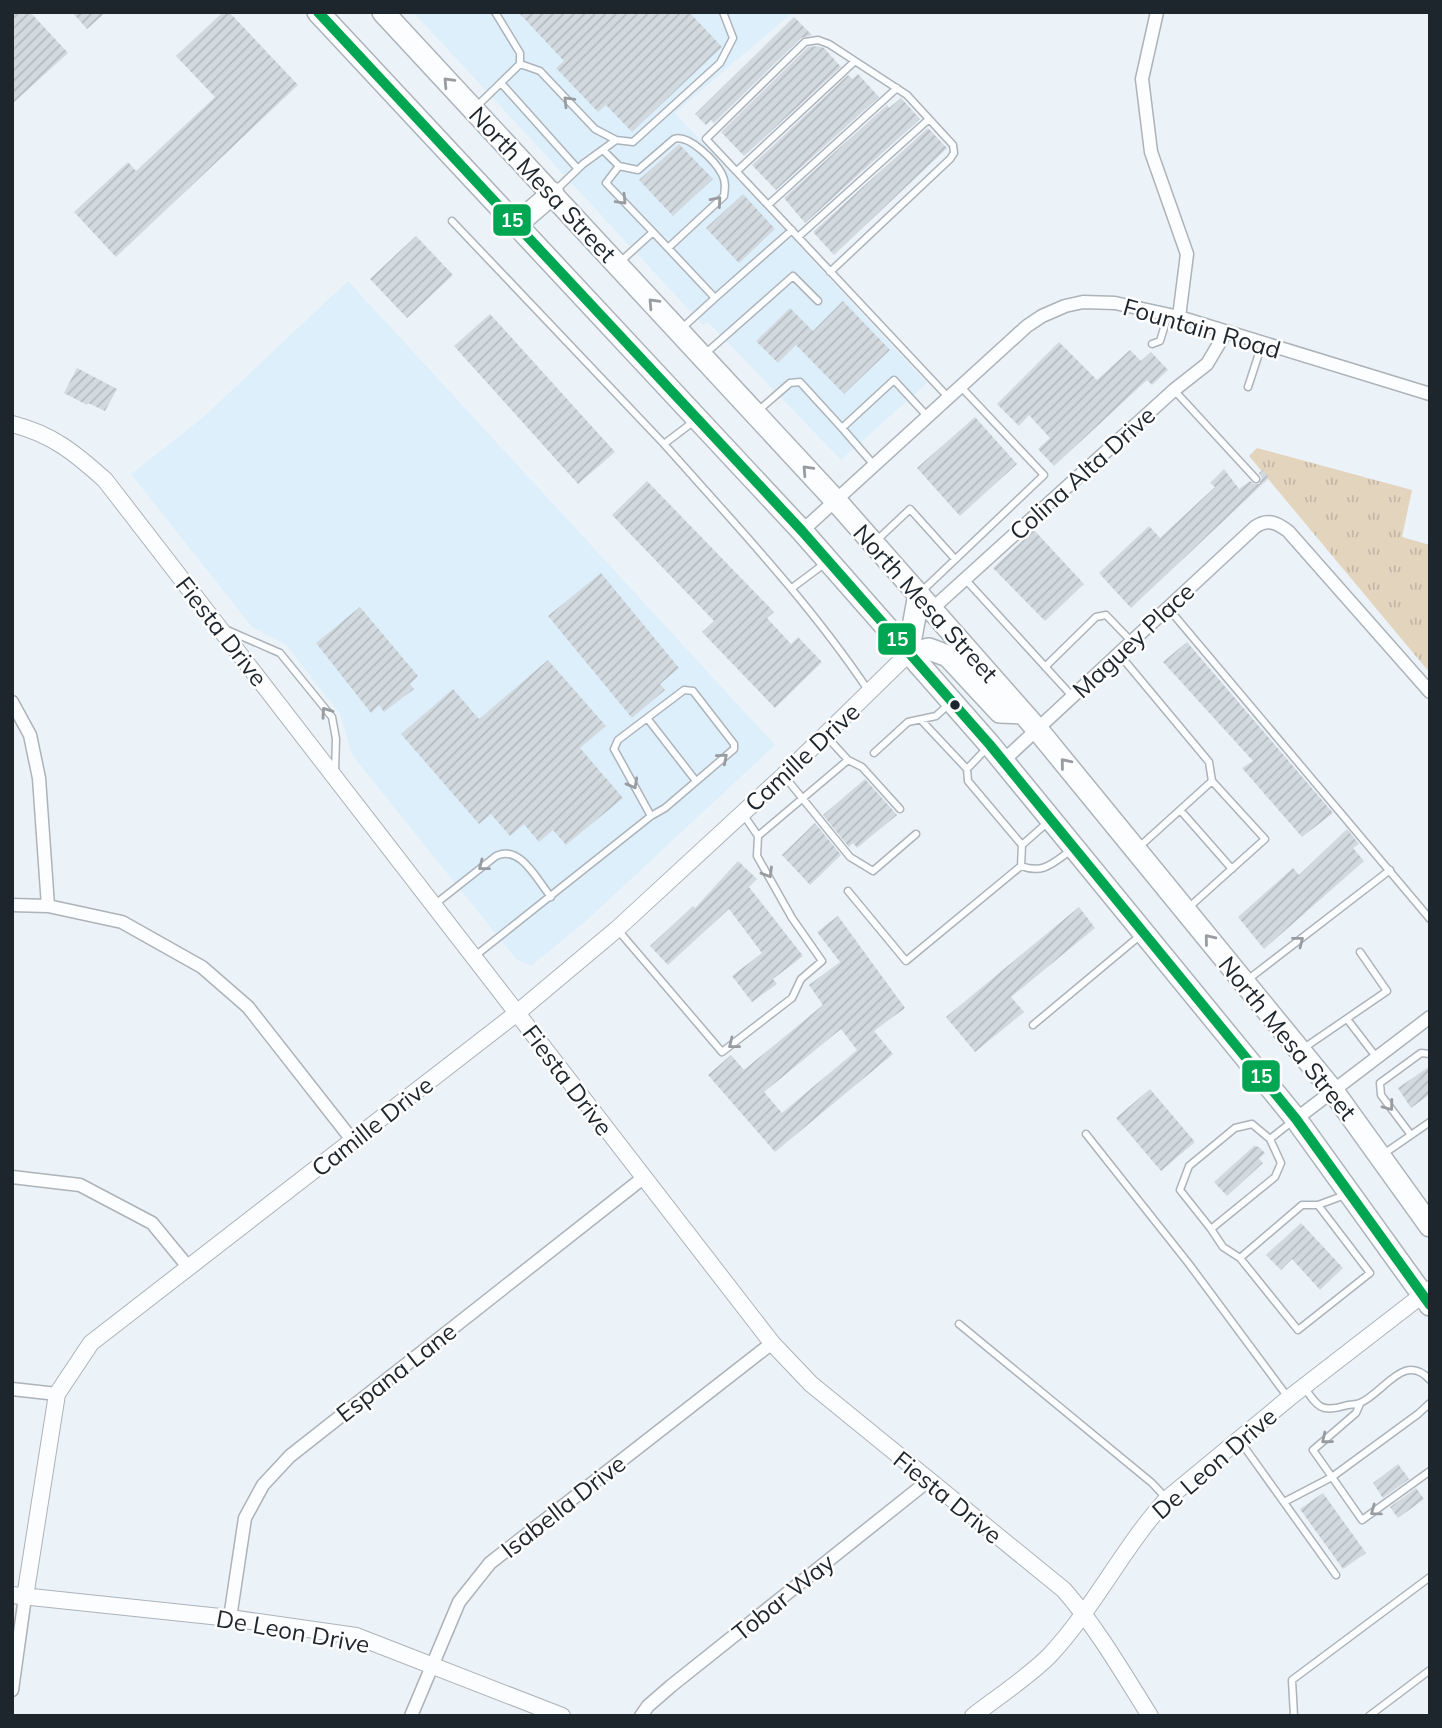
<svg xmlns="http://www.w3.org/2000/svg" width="1442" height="1728" font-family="Mulish,sans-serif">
<defs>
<pattern id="park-tufts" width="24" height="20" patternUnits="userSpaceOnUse" patternTransform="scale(1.75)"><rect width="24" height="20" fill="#e3d4be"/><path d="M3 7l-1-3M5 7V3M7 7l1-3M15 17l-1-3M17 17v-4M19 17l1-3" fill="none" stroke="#c2b6a4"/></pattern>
<pattern id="building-hatch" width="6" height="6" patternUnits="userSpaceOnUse" patternTransform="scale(1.75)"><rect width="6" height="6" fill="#d2dae0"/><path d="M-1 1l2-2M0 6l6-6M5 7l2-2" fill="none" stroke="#b4bbc0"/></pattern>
</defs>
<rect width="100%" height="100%" fill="#ebf2f8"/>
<path fill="#deeffc" d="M 413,12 L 793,12 L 675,113 L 927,383 L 841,460 L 708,322 L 703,325 Z
M 348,281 L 775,745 L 586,921 L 531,966 L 516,959 L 352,755 L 340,714 L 286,645 L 252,627 L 131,474 L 200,420 Z"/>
<path fill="url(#park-tufts)" d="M 1257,448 L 1412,490 L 1402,537 L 1430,545 L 1430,673 L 1249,456 Z"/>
<path fill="url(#building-hatch)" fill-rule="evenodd" d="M 12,12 L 30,12 L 68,53 L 12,104 Z
M 72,12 L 106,12 L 87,29 Z
M 223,12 L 229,12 L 298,85 L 116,257 L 74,212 L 128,162 L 136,171 L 215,97 L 176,56 Z
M 518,12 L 689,12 L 722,47 L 632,132 L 606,105 L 598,112 L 556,68 L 564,61 Z
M 794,17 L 812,35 L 801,38 L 714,123 L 711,120 L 706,125 L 695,114 Z
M 817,46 L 824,48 L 841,67 L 744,156 L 721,132 L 808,47 Z
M 858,74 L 879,97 L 776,190 L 752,165 L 848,75 L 852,79 Z
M 901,98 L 920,119 L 805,223 L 784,198 L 887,105 L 889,108 Z
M 928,128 L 947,148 L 834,255 L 813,232 Z
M 679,144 L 713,179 L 673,216 L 639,180 Z
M 743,194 L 775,229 L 739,263 L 706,228 Z
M 416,236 L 453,275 L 407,318 L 370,279 Z
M 843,301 L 890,350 L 844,394 L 796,345 L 778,363 L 756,341 L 790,308 L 813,331 Z
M 490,314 L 615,452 L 578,484 L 454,346 Z
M 1059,342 L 1097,380 L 1130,350 L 1141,361 L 1151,352 L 1168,370 L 1152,385 L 1147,380 L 1054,466 L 1038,449 L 1050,438 L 1029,415 L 1019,426 L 997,404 Z
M 77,368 L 117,389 L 105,411 L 88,403 L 87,405 L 64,393 Z
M 975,417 L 1017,464 L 960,516 L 917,468 Z
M 1224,469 L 1239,489 L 1250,481 L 1254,484 L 1259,484 L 1262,478 L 1259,473 L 1263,470 L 1269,478 L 1131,608 L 1099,573 L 1149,526 L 1160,538 L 1215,487 L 1210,483 Z
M 647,481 L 774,612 L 767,618 L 791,644 L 798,637 L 822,662 L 775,708 L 702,632 L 714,621 L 612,515 Z
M 1034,530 L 1084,584 L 1045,621 L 993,568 Z
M 601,573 L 679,668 L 660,684 L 665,690 L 632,718 L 548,616 Z
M 360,607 L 418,676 L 410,684 L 414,689 L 384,712 L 379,705 L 371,713 L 316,643 Z
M 1187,642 L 1333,813 L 1302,837 L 1242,768 L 1253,761 L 1163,662 Z
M 548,660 L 606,726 L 580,748 L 623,798 L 566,845 L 553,830 L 539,842 L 524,824 L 510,836 L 491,814 L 479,824 L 401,734 L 453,689 L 479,719 Z
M 865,779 L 897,815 L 857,848 L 853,843 L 849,847 L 823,815 Z
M 815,823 L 841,855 L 810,885 L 782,855 Z
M 1347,829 L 1359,844 L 1353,848 L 1364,861 L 1264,949 L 1238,917 L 1293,868 L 1299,875 Z
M 738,861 L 757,879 L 749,887 L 803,956 L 773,979 L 777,984 L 752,1002 L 732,976 L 762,953 L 729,909 L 668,965 L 650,946 L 693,906 L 695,908 Z
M 1079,907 L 1095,928 L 1011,997 L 1024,1012 L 975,1052 L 946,1017 Z
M 838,916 L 905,1008 L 874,1031 L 893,1054 L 775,1152 L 708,1075 L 731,1055 L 744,1070 L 823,1005 L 809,985 L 840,962 L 817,932 ZM 841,1029 L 857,1050 L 782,1113 L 764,1092 Z
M 1430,1066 L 1430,1094 L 1411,1108 L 1398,1088 Z
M 1150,1089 L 1195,1142 L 1161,1171 L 1116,1118 Z
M 1254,1146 L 1259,1147 L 1265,1153 L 1259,1159 L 1263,1163 L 1227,1196 L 1214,1182 Z
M 1301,1223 L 1343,1268 L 1320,1290 L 1292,1259 L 1281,1270 L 1266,1255 Z
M 1398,1464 L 1409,1479 L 1383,1498 L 1373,1483 Z
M 1416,1488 L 1424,1499 L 1398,1518 L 1390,1507 Z
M 1323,1493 L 1366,1553 L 1343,1569 L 1300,1509 Z"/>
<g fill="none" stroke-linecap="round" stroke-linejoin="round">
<defs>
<path id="service" d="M 520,64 L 540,71 L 595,129 L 616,140 L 633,142 L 720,63 L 733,38 L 723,12
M 501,83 L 578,169
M 475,108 L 520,64 L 520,53 L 495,12
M 603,150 L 619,166 L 638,170 L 674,139 C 689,134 715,161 722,174 C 726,182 725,188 724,196 L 668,248
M 619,166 L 606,183 L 653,232
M 737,171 L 855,61
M 556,190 L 583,164 L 616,140
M 768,205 L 897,88
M 452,221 L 664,444 L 693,422
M 798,237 L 929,119
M 619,263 L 653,232 L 715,298 L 681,329
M 830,272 L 950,159 L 954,153 L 953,145 L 907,95 L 829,44 L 818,40 L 805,42 L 706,139 L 949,398
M 715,298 L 792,230
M 1152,344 L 1160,341 L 1168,315
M 706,353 L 793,276 L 818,301
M 1248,387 L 1262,344
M 1174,390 L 1256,479
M 759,410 L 790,383 L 800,382 L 842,428
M 664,444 C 735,524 808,601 868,690
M 874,465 L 842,428 L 894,380 L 928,417
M 876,541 L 910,509 L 955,559
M 965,579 L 1072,696
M 792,588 L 824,564
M 922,591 L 1044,475 L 961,387
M 1168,608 L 1430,919
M 227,630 L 280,653 L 332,717 L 336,739 L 335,772
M 1119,654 L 1209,762 L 1212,781 L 1265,839 L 1187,909
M 1045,667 L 1096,617 L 1106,615 L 1132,642
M 647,718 L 696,781
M 921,720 L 967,769
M 827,737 L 848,760 L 862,767 L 900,809
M 987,748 L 967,769 L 968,781 L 1022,845
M 874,753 L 908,722 L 936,716 L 949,704
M 785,777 L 850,857 L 873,871 L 916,834
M 1181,811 L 1232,869
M 1048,822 L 1022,845 L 1021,866 C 1043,874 1052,864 1070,851
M 758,836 L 848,760
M 1138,848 L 1212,781
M 848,891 L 906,961 L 1021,866
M 434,905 L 496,856 C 520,844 537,880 551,897
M 617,929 L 722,1052 L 792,998 L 801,979 L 822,961 L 792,918 L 757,856 L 758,836 L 743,814
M 475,956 L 651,816 L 665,808 L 734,749 L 734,744 L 693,691 L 684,690 L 618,740 L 614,749 L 651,816
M 1246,981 L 1390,870
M 1347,1019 L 1377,1058
M 1033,1025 L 1142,934
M 1304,1048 L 1387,991 L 1360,952
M 1252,1124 L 1270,1139 L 1281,1163 L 1275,1177 L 1211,1229 L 1180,1190 L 1189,1166 L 1235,1128 Z
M 1086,1134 L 1189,1264 L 1287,1396
M 1411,1135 L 1381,1095 L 1380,1083 L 1421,1053 L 1430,1054
M 1270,1139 L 1294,1120
M 1382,1155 L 1430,1122
M 1211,1229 L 1223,1247 L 1240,1258 L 1298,1330 L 1370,1273 L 1318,1205 L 1345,1195
M 1240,1258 L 1302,1205 L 1318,1205
M 959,1324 L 1152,1483 L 1167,1499
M 1304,1387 C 1317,1406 1321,1413 1344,1406 C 1349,1404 1356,1405 1360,1403 C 1384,1393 1404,1351 1430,1380
M 1430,1403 L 1418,1414 L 1332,1477 L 1362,1520 L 1430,1471
M 1240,1441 L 1336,1575
M 1284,1502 L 1332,1477 L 1313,1450 L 1356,1413 L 1360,1404
M 1294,1716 L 1292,1680 L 1430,1577
M 1369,1716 L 1430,1670"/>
<path id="minor" d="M 1157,12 L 1142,79 L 1151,152 L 1187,254 L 1179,317
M 802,531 L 1027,326 L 1042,316 L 1065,306 L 1083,302 L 1115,303 L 1179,317 L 1430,394
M 932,609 L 1174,390 L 1207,364 L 1226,332
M 12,702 L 30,735 L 39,778 L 48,906
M 1003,761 L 1255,527 C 1268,518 1277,523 1288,531 L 1430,692
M 12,905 L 48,906 L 122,922 L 202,967 L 248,1007 L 353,1141
M 1296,1119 L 1430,1017
M 12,1177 L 80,1185 L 152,1223 L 189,1268
M 12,1389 L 57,1394
M 230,1618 L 245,1518 L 263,1485 L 290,1456 L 643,1178
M 12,1690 L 25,1597
M 411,1716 L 459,1602 L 490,1563 L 772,1343
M 641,1716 L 648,1706 L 671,1686 L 928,1481"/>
<path id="tertiary" d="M 12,424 C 52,434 75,453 105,480 L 772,1343 L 811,1384 L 1064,1590 C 1097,1628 1123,1673 1150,1716
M 12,1595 L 230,1618 L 356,1636 L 562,1716
M 25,1597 L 57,1394 L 91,1343 L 517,1013 L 617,929 L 784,775 L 908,654
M 973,1716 C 996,1698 1031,1675 1050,1655 C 1094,1608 1123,1547 1167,1499 L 1289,1398 L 1430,1289"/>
<path id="primary" d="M 318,12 L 802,531 L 990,745 L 1296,1119 L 1430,1305
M 383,12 L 837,502 L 1037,729 L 1333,1091 L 1430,1226
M 517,224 L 553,193
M 908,654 L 929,649 L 948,656 L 1000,712 L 1023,713
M 908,654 L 919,594"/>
</defs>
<use href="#service" stroke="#acb3b9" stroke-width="9"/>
<use href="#minor" stroke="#acb3b9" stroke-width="15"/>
<use href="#tertiary" stroke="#acb3b9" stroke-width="18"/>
<use href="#primary" stroke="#acb3b9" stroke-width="24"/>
<use href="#service" stroke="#fcfdfe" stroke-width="6"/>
<use href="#minor" stroke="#fcfdfe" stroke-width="12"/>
<use href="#tertiary" stroke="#fcfdfe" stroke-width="16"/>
<use href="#primary" stroke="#fcfdfe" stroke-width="21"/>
<defs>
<path id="bus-1" d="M 318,12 L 802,531 L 990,745 L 1296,1119 L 1430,1305"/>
</defs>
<use href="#bus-1" stroke="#fefefe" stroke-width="16"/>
<use href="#bus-1" stroke="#00a651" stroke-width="10"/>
</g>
<defs><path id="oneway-chevron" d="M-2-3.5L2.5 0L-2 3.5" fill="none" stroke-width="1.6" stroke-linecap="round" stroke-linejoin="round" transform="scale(1.75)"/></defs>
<g stroke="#989ca0">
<use href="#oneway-chevron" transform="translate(448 82) rotate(-133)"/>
<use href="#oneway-chevron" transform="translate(568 101) rotate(-134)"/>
<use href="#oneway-chevron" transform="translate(622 200) rotate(46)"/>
<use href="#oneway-chevron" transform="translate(717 201) rotate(-49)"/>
<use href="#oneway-chevron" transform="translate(653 303) rotate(-133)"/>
<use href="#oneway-chevron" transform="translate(807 470) rotate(-133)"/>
<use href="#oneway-chevron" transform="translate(326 712) rotate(-125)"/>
<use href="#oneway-chevron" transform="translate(723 758) rotate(-41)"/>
<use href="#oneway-chevron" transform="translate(1065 763) rotate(-129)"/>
<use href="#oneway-chevron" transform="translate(633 784) rotate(61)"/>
<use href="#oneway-chevron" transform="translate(483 866) rotate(142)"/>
<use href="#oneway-chevron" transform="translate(768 873) rotate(59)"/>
<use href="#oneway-chevron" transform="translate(1209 939) rotate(-129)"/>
<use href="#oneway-chevron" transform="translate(1299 941) rotate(-38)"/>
<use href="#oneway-chevron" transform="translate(733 1044) rotate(142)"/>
<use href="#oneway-chevron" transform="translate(1389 1106) rotate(53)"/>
<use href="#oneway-chevron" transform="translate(1326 1439) rotate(141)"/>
<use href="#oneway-chevron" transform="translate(1375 1511) rotate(144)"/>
</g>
<circle fill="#1d262d" stroke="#fefefe" stroke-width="2.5" cx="955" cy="705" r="6"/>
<g text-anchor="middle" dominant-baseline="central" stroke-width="5" stroke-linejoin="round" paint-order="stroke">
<g font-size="24" fill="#1d262d" stroke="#fefefe">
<text transform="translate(543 184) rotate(47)">North Mesa Street</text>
<text transform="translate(1202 328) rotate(16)">Fountain Road</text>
<text transform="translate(1082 473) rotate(-42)">Colina Alta Drive</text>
<text transform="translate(926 603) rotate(48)">North Mesa Street</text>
<text transform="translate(222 631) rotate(52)">Fiesta Drive</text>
<text transform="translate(1133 640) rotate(-43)">Maguey Place</text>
<text transform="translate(802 757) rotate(-43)">Camille Drive</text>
<text transform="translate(1288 1038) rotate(51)">North Mesa Street</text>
<text transform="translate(568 1080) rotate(53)">Fiesta Drive</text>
<text transform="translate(372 1126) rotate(-38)">Camille Drive</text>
<text transform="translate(396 1372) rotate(-38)">Espana Lane</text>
<text transform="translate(1214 1463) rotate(-41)">De Leon Drive</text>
<text transform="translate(948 1497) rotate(39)">Fiesta Drive</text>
<text transform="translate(563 1506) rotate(-38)">Isabella Drive</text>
<text transform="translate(783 1597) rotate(-39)">Tobar Way</text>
<text transform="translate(293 1631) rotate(10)">De Leon Drive</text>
</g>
</g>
<g stroke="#fefefe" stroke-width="2.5">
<rect x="492" y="203" width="40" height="34" rx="7" fill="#00a651"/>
<rect x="877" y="622" width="40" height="34" rx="7" fill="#00a651"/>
<rect x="1241" y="1059" width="40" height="34" rx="7" fill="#00a651"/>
</g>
<g font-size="19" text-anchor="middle" font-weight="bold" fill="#fff">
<text x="512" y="227">15</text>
<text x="897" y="646">15</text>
<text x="1261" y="1083">15</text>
</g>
<rect width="1442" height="1728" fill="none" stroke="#1d262d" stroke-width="28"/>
</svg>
